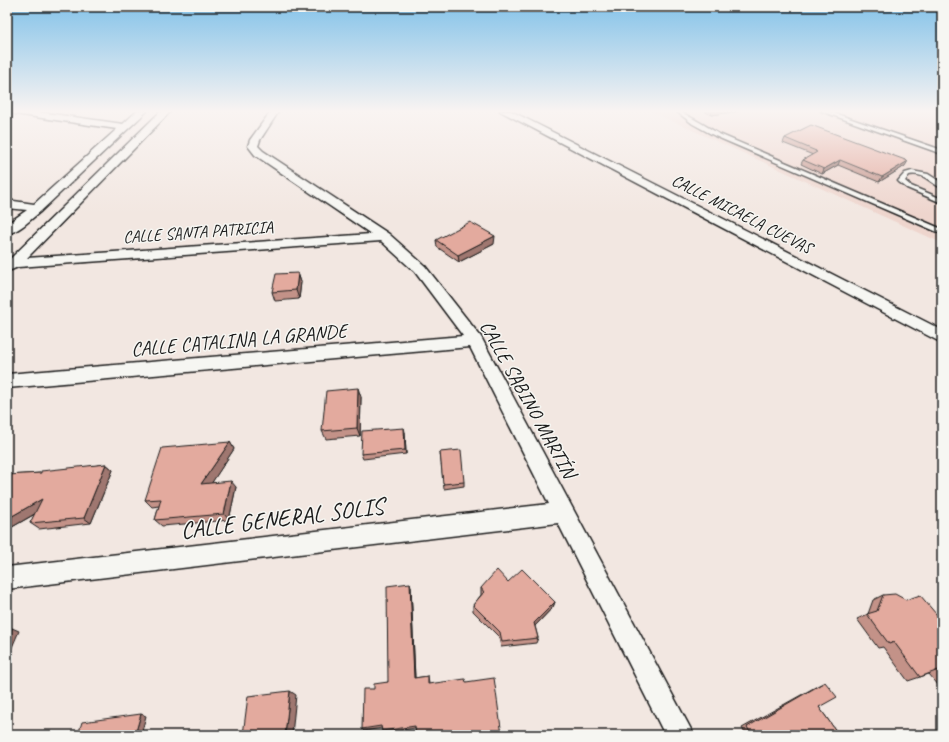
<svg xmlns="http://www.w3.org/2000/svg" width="949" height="742" font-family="Caveat,sans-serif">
<rect width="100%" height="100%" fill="#f2e7e1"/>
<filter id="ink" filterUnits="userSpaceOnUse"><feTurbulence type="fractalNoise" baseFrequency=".025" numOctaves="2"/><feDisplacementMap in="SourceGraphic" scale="8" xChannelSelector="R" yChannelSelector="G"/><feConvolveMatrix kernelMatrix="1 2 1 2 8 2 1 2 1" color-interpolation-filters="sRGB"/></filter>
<g filter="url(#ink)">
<path fill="#eed5cd" d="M 650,111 L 942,111 L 942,243 Z"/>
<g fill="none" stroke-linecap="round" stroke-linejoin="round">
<defs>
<path id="lane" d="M 676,111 C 682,111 711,129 719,134 L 942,229 L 942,234 L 715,136 L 693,124 Z
M 821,111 L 828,111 L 942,150 L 942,154 Z
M 912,171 L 928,174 L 942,183 L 942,188 C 930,183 924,172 909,175 L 905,181 L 911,186 L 942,199 L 942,203 L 907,188 L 899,182 L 898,181 L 905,173 Z"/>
<path id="street" d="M 10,111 L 32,111 L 123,124 L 137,111 L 147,111 L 41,211 C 31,219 20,231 7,234 L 7,224 L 27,210 L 7,208 L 7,200 L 34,204 L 117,129 L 15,114 Z
M 161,111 L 171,111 L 27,258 L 371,234 L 255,155 L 248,146 L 250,140 L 271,111 L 279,111 L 260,140 L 258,146 L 263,151 L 389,234 L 425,266 L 481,337 L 694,735 L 665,735 L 558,523 L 7,589 L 7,567 L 549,504 L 470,347 L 7,388 L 7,374 L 463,336 L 415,272 L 381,241 L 18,267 L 11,270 L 7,269 L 7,262 Z
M 500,111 L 511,111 L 942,330 L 942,343 Z"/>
</defs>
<use href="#lane" stroke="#1c1c1c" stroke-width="3"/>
<use href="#street" stroke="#1c1c1c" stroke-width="3"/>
<use href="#lane" fill="#f6f6f2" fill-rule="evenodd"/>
<use href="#street" fill="#f6f6f2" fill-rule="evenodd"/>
</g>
<path fill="#c39288" stroke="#1c1c1c" d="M 704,111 L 740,111 L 711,115 Z
M 785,138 L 905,166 L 879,182 L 838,165 L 822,174 L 801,164 L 803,160 L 813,155 L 783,143 Z
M 436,240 L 494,244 L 459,262 L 437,247 Z
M 298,273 L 301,282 L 299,299 L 275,301 L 272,292 Z
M 361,397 L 360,436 L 326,439 L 322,431 Z
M 405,432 L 406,454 L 363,459 L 361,454 Z
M 230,442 L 234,449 L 212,482 L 236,487 L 229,520 L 162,526 L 155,520 L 159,506 L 152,507 L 145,500 Z
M 440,452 L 464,482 L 464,486 L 444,489 Z
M 106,464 L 113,470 L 91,523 L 39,529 L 30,523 L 35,514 L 7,530 L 7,475 L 41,473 Z
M 508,582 L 555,602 L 553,607 L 535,626 L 538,638 L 536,643 L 501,647 L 499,637 L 473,611 L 473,605 L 481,595 L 481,588 Z
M 410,583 L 411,587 L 415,678 L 428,676 L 429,684 L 415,728 L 384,733 L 382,731 L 382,728 L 364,731 L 362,729 L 374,689 L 388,682 Z
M 883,595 L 942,621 L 942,685 L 939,686 L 929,674 L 908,681 L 883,647 L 878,648 L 857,619 L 868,614 L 873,600 Z
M 825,682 L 819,707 L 839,735 L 746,735 L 742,728 L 819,685 Z"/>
<path fill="#9f776f" stroke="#1c1c1c" d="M 712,111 L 740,111 L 711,115 Z
M 840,160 L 838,165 L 822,174 L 824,169 Z
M 908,161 L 905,166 L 879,182 L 882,177 Z
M 495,236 L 494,244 L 459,262 L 458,255 Z
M 298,273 L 301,282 L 299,299 L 296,290 Z
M 358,388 L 361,397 L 360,436 L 357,428 Z
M 404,428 L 405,432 L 406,454 L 405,450 Z
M 230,442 L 234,449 L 207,490 L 201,484 Z
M 106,464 L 113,470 L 91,523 L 84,518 Z
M 231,481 L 236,487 L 229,520 L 224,514 Z
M 42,499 L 50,505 L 7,530 L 7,519 Z
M 410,583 L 411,587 L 415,680 L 414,678 Z
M 555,602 L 553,607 L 533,628 L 534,623 Z
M 12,628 L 19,631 L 7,659 L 7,639 Z
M 290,691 L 296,695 L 292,735 L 285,735 Z
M 141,714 L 146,716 L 141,735 L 135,735 Z"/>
<path fill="#e3aa9e" stroke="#1c1c1c" d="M 811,125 L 908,161 L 882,177 L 840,160 L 824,169 L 803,160 L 817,152 L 815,151 L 816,151 L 785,138 Z
M 470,222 L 495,236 L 458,255 L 436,240 Z
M 298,273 L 296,290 L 272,292 L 276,274 Z
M 358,388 L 357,428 L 322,431 L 326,391 Z
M 404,428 L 405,450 L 361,454 L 362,431 Z
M 230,442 L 201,484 L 231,481 L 224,514 L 155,520 L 161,499 L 145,500 L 162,448 Z
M 461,450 L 464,482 L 443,484 L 440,452 Z
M 106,464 L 84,518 L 30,523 L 42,499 L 7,519 L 7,475 L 41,473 L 41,471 Z
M 522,569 L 555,602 L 534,623 L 538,638 L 502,642 L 500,632 L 473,605 L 484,592 L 481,588 L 497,570 L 508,582 Z
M 410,583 L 414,678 L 428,676 L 428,684 L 465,679 L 466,682 L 494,678 L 502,735 L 416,735 L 415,726 L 382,731 L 381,726 L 362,729 L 363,689 L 374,689 L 374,684 L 388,682 L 387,586 Z
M 895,594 L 906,600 L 920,595 L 942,621 L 942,670 L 941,669 L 920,677 L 894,642 L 889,644 L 867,614 L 877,611 L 883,595 Z
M 7,628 L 12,628 L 7,639 Z
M 825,682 L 837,697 L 819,707 L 839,735 L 752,735 L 747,727 Z
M 290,691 L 285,735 L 243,735 L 248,696 Z
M 141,714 L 135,735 L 78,735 L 82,722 Z"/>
</g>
<linearGradient id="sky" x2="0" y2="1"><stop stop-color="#83c2e9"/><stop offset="0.52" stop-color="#f9f4f2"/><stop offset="1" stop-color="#f9f4f2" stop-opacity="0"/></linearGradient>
<rect width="949" height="214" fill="url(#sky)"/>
<g text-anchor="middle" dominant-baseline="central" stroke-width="3" stroke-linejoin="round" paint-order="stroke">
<g font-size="17" fill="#1c1c1c" stroke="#f6f6f2">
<text transform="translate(742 214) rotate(27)">CALLE MICAELA CUEVAS</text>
<text transform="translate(198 232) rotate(-4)">CALLE SANTA PATRICIA</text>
</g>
<g font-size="20" fill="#1c1c1c" stroke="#f6f6f2">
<text transform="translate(239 340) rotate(-5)">CALLE CATALINA LA GRANDE</text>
<text transform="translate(528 399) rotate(61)">CALLE SABINO MARTÍN</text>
</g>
<g font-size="24" fill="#1c1c1c" stroke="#f6f6f2">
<text transform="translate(282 518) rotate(-7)">CALLE GENERAL SOLIS</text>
</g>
</g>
<rect width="949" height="742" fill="none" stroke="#f6f6f2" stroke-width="24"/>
<rect x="12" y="12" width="925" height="718" fill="none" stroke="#1c1c1c" stroke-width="1.5" filter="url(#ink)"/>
</svg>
